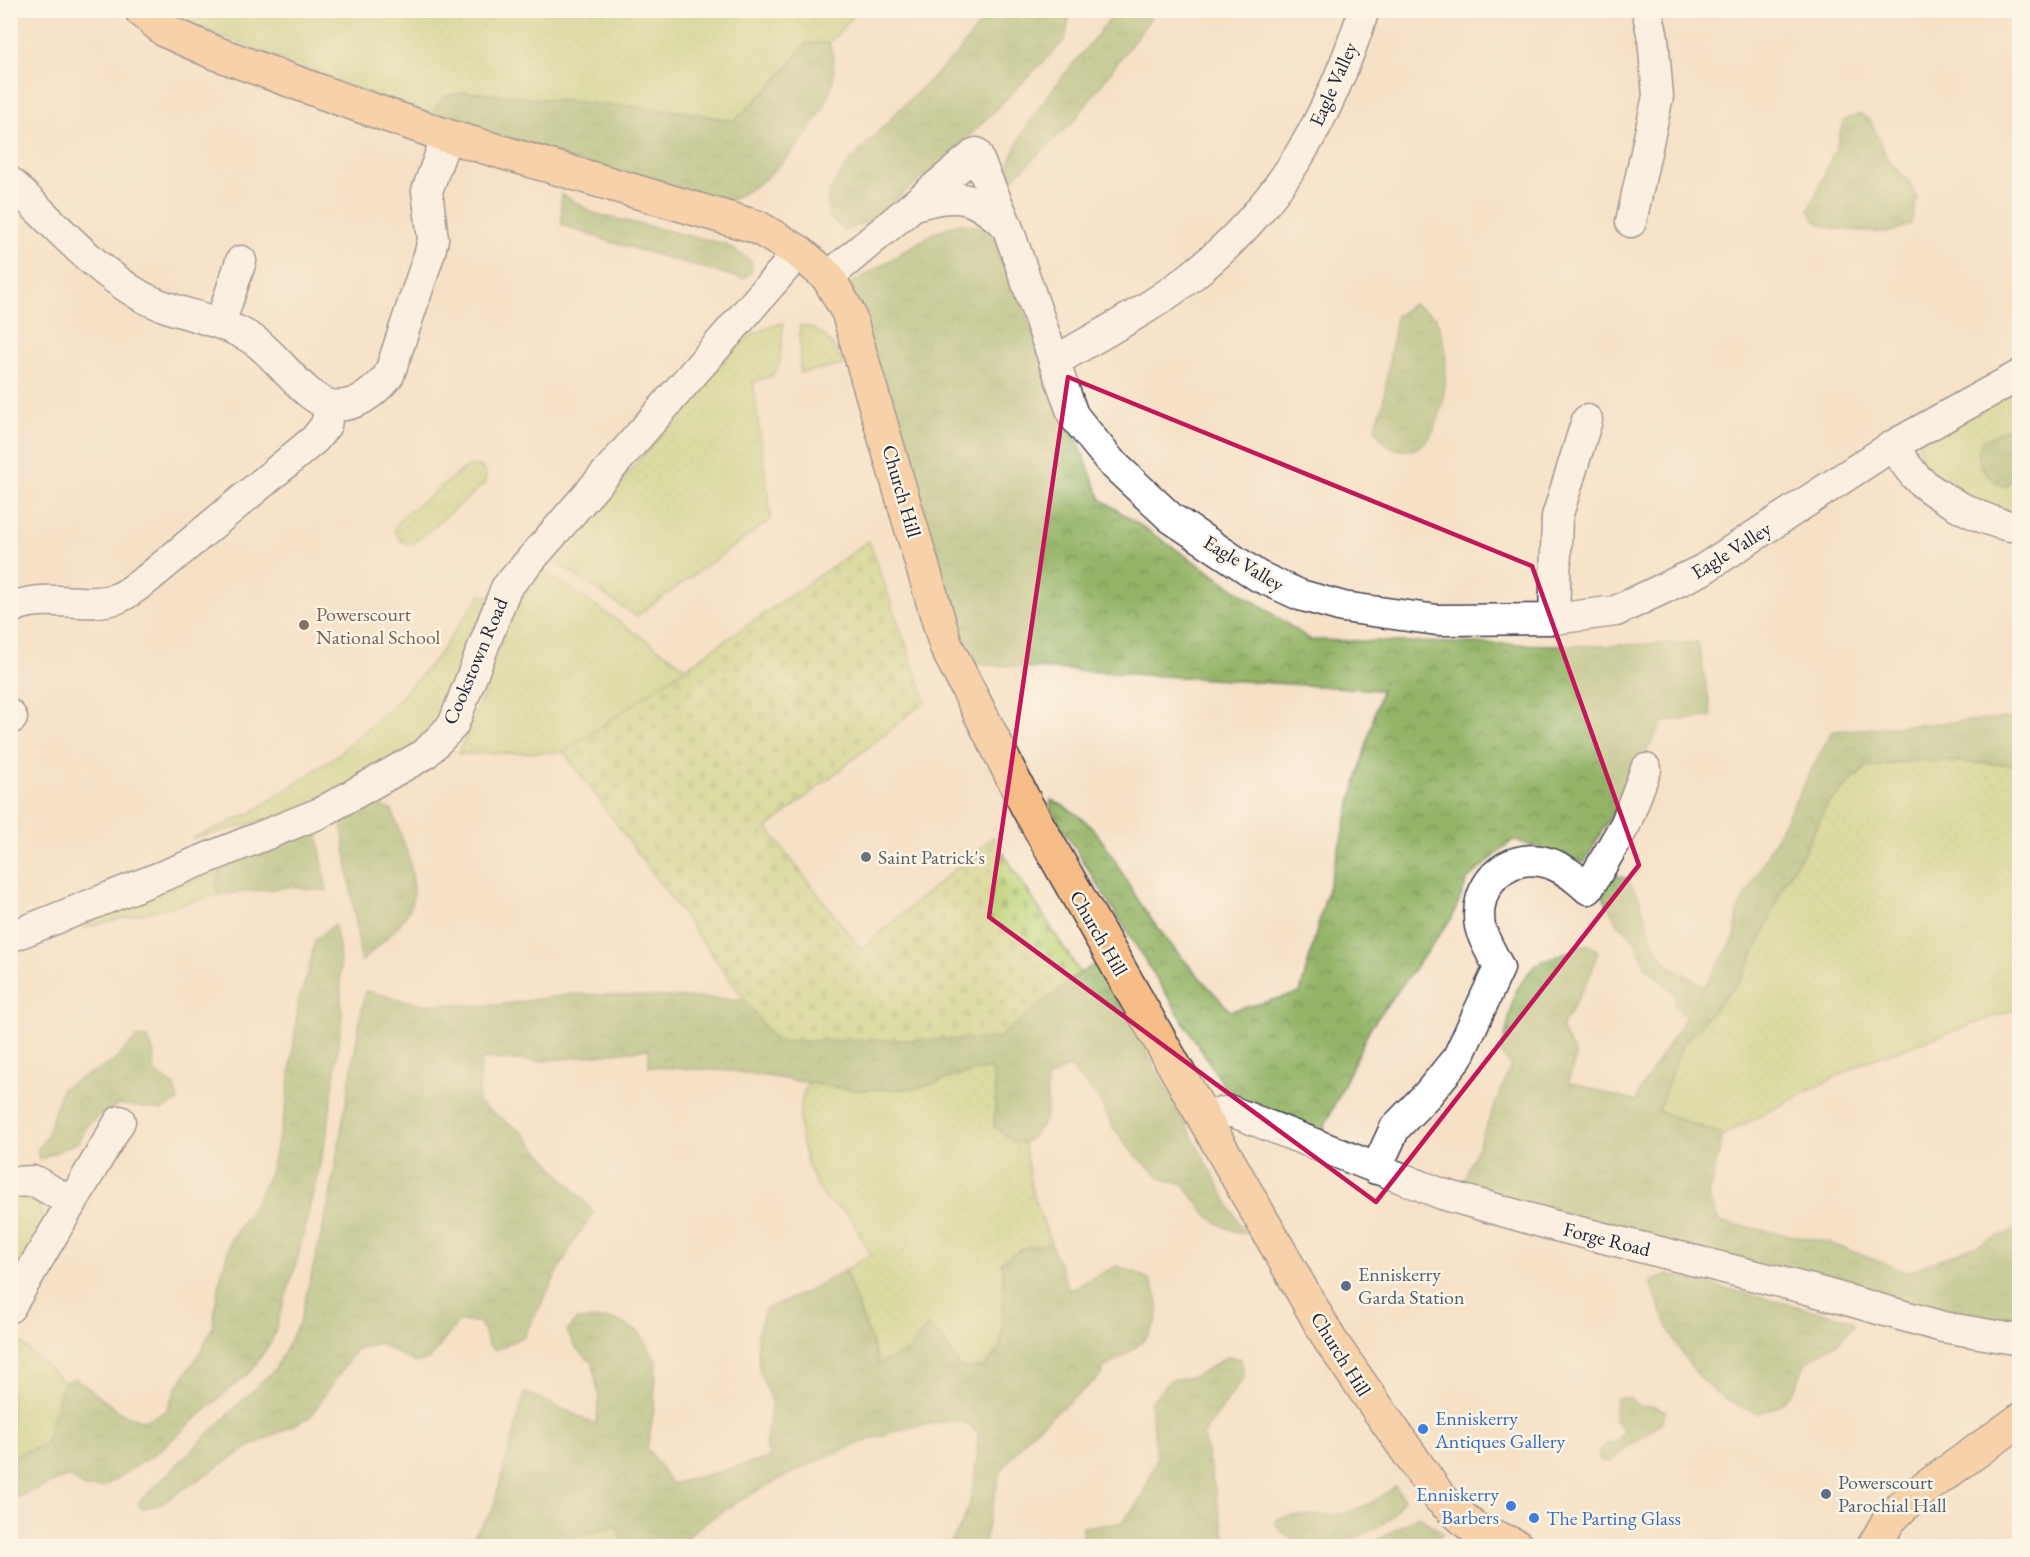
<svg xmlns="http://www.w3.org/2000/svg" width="2030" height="1557" font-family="'EB Garamond',serif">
<defs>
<pattern id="grass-dots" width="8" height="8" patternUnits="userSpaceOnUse" patternTransform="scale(1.5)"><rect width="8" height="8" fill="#bbd276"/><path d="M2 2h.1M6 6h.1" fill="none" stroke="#a0b467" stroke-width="1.8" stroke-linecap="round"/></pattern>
<pattern id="forest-crowns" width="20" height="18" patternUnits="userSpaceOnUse" patternTransform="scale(1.5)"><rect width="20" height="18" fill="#94b467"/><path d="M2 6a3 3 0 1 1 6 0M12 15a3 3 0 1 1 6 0" fill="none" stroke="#789256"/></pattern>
<pattern id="cemetery-stones" width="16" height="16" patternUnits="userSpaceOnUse" patternTransform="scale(1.5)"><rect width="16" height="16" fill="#bbd276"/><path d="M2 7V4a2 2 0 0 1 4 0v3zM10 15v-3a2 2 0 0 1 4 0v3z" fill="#a0b467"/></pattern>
</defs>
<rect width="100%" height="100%" fill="#fcf5e5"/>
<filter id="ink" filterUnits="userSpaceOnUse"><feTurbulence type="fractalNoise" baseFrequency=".0167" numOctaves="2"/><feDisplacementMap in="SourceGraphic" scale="12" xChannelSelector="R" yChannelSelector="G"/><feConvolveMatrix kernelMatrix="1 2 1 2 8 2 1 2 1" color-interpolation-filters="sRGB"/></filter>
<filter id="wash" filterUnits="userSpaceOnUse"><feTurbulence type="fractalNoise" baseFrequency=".008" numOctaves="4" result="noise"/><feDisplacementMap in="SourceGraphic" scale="24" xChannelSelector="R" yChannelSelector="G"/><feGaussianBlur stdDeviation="1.35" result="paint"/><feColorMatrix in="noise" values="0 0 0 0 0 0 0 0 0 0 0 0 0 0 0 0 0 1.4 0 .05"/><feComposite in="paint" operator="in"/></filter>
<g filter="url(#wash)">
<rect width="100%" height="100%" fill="#f6e1c7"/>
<path fill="url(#grass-dots)" stroke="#6e7a58" stroke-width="1.5" d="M 159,11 L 858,11 L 829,43 L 807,43 L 771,86 L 734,121 L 678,111 L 464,92 L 431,114 L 372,95 Z
M 783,323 L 780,363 L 772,376 L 753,382 L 771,516 L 769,521 L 636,616 L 550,558 L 604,501 L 730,354 C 746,338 761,328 783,323 Z
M 800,325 C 823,327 834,346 844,365 L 800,373 Z
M 2019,387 L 2019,515 C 1990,504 1909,482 1920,441 Z
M 469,465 L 480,466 L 486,474 L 485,483 L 412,545 L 401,541 L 394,530 L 402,517 Z
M 540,568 L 687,668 L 564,752 L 458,754 L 487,686 L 509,614 Z
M 481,594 L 489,597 L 455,686 L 432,727 L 395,764 L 294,813 L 191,839 L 251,813 L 331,760 L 390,709 L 437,657 Z
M 1919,760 L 2019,765 L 2019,1008 L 1865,1062 L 1723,1135 L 1658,1111 L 1682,1045 L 1741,979 L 1764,933 L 1785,881 L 1806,848 L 1826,806 L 1865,768 Z
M 220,871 L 216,885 L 218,895 L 83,928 C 116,899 179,888 220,871 Z
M 992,1069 L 996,1096 L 994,1126 L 1014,1142 L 1024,1143 L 1032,1192 L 1051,1243 L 1022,1249 L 1002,1261 L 1004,1297 L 1001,1348 L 983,1368 L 961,1368 L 943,1340 L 908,1351 L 879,1364 L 845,1270 L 871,1254 C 863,1241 856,1225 847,1214 C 841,1207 830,1205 825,1198 C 804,1169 790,1116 808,1083 L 855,1090 L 956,1077 L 977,1070 Z
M 10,1193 L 38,1203 L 44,1223 L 10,1282 Z
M 11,1334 L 64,1382 L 45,1444 L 11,1457 Z
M 616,1525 L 624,1546 L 544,1546 Z"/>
<path fill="url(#forest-crowns)" stroke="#5b6b51" stroke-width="1.5" d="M 990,11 L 1071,11 L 1065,40 L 945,160 L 867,222 L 844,231 L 828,216 L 828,193 L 847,165 L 902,107 L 956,55 Z
M 1110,11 L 1156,11 L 1074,121 L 1002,189 C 1015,123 1069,71 1110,19 Z
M 807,43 L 829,43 C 849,90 802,145 769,175 C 758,186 743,193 730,201 L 650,185 L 431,114 L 444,97 L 464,92 L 678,111 L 734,121 L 771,86 Z
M 1861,114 L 1871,122 L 1888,160 L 1909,181 L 1917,198 L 1911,224 L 1888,233 L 1833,229 L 1815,221 L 1809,210 L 1836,148 L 1844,120 Z
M 561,194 L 595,214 L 726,244 L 751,261 L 752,271 L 743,279 L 611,242 L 562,225 Z
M 959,223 L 991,229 L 1101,499 L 1311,640 L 1600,646 L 1698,642 L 1712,716 L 1663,722 L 1584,863 L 1513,840 L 1468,879 L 1452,918 L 1370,1028 L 1320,1136 L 1233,1101 L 1050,808 L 1051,800 C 1104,821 1114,866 1144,909 C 1168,945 1201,978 1230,1011 L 1300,993 L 1381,690 L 975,664 L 937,583 L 851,284 L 934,233 Z
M 1413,304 L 1436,317 C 1439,327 1443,338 1445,348 C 1448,377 1444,456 1401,450 C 1387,449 1380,439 1375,427 L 1383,404 L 1396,316 Z
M 2019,422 L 2019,469 L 2005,487 C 1986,478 1973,463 1981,442 Z
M 2019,717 L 2019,765 L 1919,760 L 1865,768 L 1826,806 L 1806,848 L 1785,881 L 1764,933 L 1741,979 L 1682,1045 L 1658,1111 L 1723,1135 L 1708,1197 L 1719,1222 L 1827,1242 L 1907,1272 L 2019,1229 L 2019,1319 L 2013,1324 L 1907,1308 L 1461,1187 L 1511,1066 L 1501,1054 L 1515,992 L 1535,964 L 1588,944 L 1598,951 L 1591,974 L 1561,1029 L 1576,1056 L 1568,1082 L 1637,1102 L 1639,1092 L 1686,1016 L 1674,1006 L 1675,995 L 1646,967 L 1634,939 L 1618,924 L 1603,897 L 1603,881 L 1610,874 L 1626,878 L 1640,899 L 1653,942 L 1668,965 L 1705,986 L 1735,937 L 1738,910 L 1832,731 Z
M 369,803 L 392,810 C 401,837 418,872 412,901 C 408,922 377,947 361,961 L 341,819 Z
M 317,829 L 327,891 L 289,887 L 218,895 L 216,885 L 220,871 L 246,855 Z
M 334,925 L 339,945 L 342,1017 L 327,1134 L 297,1261 L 272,1340 L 252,1370 L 155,1454 L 104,1487 L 85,1488 L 68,1476 L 11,1500 L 11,1457 L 45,1444 L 64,1382 L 75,1378 L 121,1413 L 144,1421 L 166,1411 L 177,1387 L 202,1350 L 212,1328 L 219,1284 L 231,1239 L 251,1210 L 270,1173 L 286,1108 L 299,998 L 308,973 L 315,940 Z
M 1098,962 L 1245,1234 C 1212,1226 1203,1212 1184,1184 L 1162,1179 L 1133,1153 L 1113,1127 L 1097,1097 L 1069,1066 L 1047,1079 C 1046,1112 1053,1120 1024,1143 L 1014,1142 L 994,1126 L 996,1096 L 992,1069 L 977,1070 L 915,1089 L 855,1090 L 733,1071 L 649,1067 L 649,1049 L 542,1061 L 482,1059 L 478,1103 L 522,1132 L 594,1212 L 574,1241 L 524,1336 L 496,1350 L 489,1346 L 480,1322 L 458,1322 L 430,1359 L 415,1363 L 379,1343 L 356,1349 L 310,1417 L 245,1449 L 159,1505 L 141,1509 L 138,1503 L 275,1369 L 300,1321 L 329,1202 L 365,991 L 419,1004 L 499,1005 L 571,994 L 731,999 L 1003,1034 L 1080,973 Z
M 137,1037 L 148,1038 L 154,1054 L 154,1072 L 175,1086 L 178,1101 L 162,1110 L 119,1104 L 89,1123 L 78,1142 L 39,1160 L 37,1150 L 47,1136 L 62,1088 L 113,1062 Z
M 1051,1243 L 1069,1290 L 1117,1266 C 1125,1269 1135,1271 1143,1276 C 1152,1281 1155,1289 1157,1299 C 1165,1334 1128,1354 1102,1369 L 1103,1374 L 1030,1434 L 1000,1472 L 983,1546 L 947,1546 C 973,1518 977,1470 978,1433 L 962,1421 C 947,1422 931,1423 916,1426 C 864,1435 710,1506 679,1546 L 624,1546 L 616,1525 L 544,1546 L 465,1546 L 492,1512 L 525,1392 L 596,1424 L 599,1399 L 593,1364 L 575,1347 L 567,1331 L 576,1320 L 614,1319 L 639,1332 L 656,1360 L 654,1410 L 647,1448 L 672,1484 L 770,1458 L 765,1445 L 772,1403 L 759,1370 L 757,1335 L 765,1309 L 807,1292 L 845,1270 L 879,1364 L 908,1351 L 927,1326 L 943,1340 L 961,1368 L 983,1368 L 1001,1347 L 1004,1297 L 1002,1261 L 1022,1249 Z
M 1667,1274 L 1853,1320 L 1854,1325 L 1839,1342 L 1805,1363 C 1795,1393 1788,1405 1757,1414 C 1745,1408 1731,1402 1720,1395 C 1683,1370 1665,1322 1650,1283 Z
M 1227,1357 L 1241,1359 L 1244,1377 L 1203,1435 L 1225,1537 L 1215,1546 L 1082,1546 L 1082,1527 L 1122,1523 L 1141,1499 L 1157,1459 L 1150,1402 L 1171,1380 L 1196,1376 Z
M 1616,1398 L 1629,1398 L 1640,1407 L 1655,1406 L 1666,1411 L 1662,1422 L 1615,1457 L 1611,1463 L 1601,1462 L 1598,1455 L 1602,1447 L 1621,1437 L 1624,1430 L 1614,1419 Z
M 1395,1486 L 1404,1499 C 1397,1509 1392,1518 1382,1524 C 1355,1543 1295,1557 1276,1524 L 1277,1519 C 1294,1514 1311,1516 1328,1515 C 1353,1514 1376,1502 1395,1486 Z
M 1419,1516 L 1444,1534 L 1422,1546 L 1367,1546 Z"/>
<path fill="url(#cemetery-stones)" stroke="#6e7a58" stroke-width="1.5" d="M 869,541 L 926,701 L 767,828 L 861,949 L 993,837 L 1080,973 L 997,1039 L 775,1041 L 564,752 Z"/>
</g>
<g filter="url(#ink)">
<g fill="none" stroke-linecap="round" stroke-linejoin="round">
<defs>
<path id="minor" d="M 10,182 C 51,220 92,268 141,296 C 175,315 219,317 255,341 C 278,357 306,400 331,405 C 356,409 375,392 389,375 L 430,252 L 433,239 L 427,191 L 447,136
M 918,204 C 962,192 973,197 1007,226
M 1631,222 L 1658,96 L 1653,38 L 1647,10
M 828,277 L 976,153 L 1007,226 L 1073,415 L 1111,462 L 1171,518 L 1258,576 L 1300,595 L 1343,607 L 1437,620 L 1554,619 L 1616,611 L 1702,570 L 1892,446 L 2020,375
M 220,324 L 241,261
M 1054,362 C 1100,334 1151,309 1193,275 C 1281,205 1330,116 1364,10
M 1892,446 C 1900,455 1907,467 1915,476 C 1935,497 1991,526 2020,527
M 10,609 C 43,591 83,610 118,598 C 128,594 138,585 146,580 L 315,439 L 326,425 L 330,405
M 1554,619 L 1557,517 L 1587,420
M 10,715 L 12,718
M 10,937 L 320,813 L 425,754 L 453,725 L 506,588 L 799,252
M 1204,1116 L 1231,1111 L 1442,1194 L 1552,1225 L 1808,1289 L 1943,1327 L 2020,1340
M 1376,1169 L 1395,1128 L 1428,1094 L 1458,1057 L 1499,968 C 1493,955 1483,940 1480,926 C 1473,887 1505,852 1545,862 C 1562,866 1576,878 1588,889 L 1626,823 L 1646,769
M 10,1182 L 35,1181 L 72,1203
M 10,1307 L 120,1121"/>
<path id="major" d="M 141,10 L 166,31 L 213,52 L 338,98 L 447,136 L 757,227 L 799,252 L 828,277 L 848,312 L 946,646 L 1028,808 L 1330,1340 L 1440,1498 L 1475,1529 L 1516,1546
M 1874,1546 L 1889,1520 L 1910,1499 L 2020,1420"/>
</defs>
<use href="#minor" stroke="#423f50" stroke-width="33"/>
<use href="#major" stroke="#423f50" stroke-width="36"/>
<use href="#minor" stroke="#fff" stroke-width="30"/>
<use href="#major" stroke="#f7bd88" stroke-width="33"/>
</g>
</g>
<path d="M0 0H2030V1557H0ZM 1068,377 L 1532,566 L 1639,865 L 1376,1202 L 989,917 Z" fill="#f6e1c7" fill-opacity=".55" fill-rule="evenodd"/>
<path fill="none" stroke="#c2185b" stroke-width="4.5" stroke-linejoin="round" d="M 1068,377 L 1532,566 L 1639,865 L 1376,1202 L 989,917 Z"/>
<circle fill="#8d6e63" stroke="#fcf5e5" stroke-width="2" cx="304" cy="625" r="6"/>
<circle fill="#6b7280" stroke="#fcf5e5" stroke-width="2" cx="866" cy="857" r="6"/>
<g fill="#5c6f8a" stroke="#fcf5e5" stroke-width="2">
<circle cx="1346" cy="1286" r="6"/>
<circle cx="1826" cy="1494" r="6"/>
</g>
<g fill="#3f7fe0" stroke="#fcf5e5" stroke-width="2">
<circle cx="1423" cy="1429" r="6"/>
<circle cx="1511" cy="1506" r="6"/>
<circle cx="1534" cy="1518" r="6"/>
</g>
<g text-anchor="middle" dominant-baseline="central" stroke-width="5" stroke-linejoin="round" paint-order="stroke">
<g font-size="20" fill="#22223b" stroke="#fcf5e5">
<text transform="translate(1333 84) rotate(-66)">Eagle Valley</text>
<text transform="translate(902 491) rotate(74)">Church Hill</text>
<text transform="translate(1731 550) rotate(-32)">Eagle Valley</text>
<text transform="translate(1244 563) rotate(31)">Eagle Valley</text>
<text transform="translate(475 661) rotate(-67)">Cookstown Road</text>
<text transform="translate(1099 933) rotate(60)">Church Hill</text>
<text transform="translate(1607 1239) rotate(14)">Forge Road</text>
<text transform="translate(1341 1354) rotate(58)">Church Hill</text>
</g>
<g font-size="20" fill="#785e54" stroke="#fcf5e5" text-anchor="start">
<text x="316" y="614">Powerscourt<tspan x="316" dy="23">National School</tspan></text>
</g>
<g font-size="20" fill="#5b616d" stroke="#fcf5e5" text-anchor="start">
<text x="878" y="857">Saint Patrick's</text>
</g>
<g font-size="20" fill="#4e5e75" stroke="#fcf5e5" text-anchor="start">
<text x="1358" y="1274">Enniskerry<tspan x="1358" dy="23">Garda Station</tspan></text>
<text x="1838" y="1482">Powerscourt<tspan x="1838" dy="23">Parochial Hall</tspan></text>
</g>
<g font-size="20" fill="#366cbe" stroke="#fcf5e5" text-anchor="start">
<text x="1435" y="1418">Enniskerry<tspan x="1435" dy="23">Antiques Gallery</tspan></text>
<text x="1499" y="1494" text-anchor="end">Enniskerry<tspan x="1499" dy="23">Barbers</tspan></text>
<text x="1546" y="1518">The Parting Glass</text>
</g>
</g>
<rect width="2030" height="1557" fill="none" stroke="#fcf5e5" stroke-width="36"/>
</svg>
